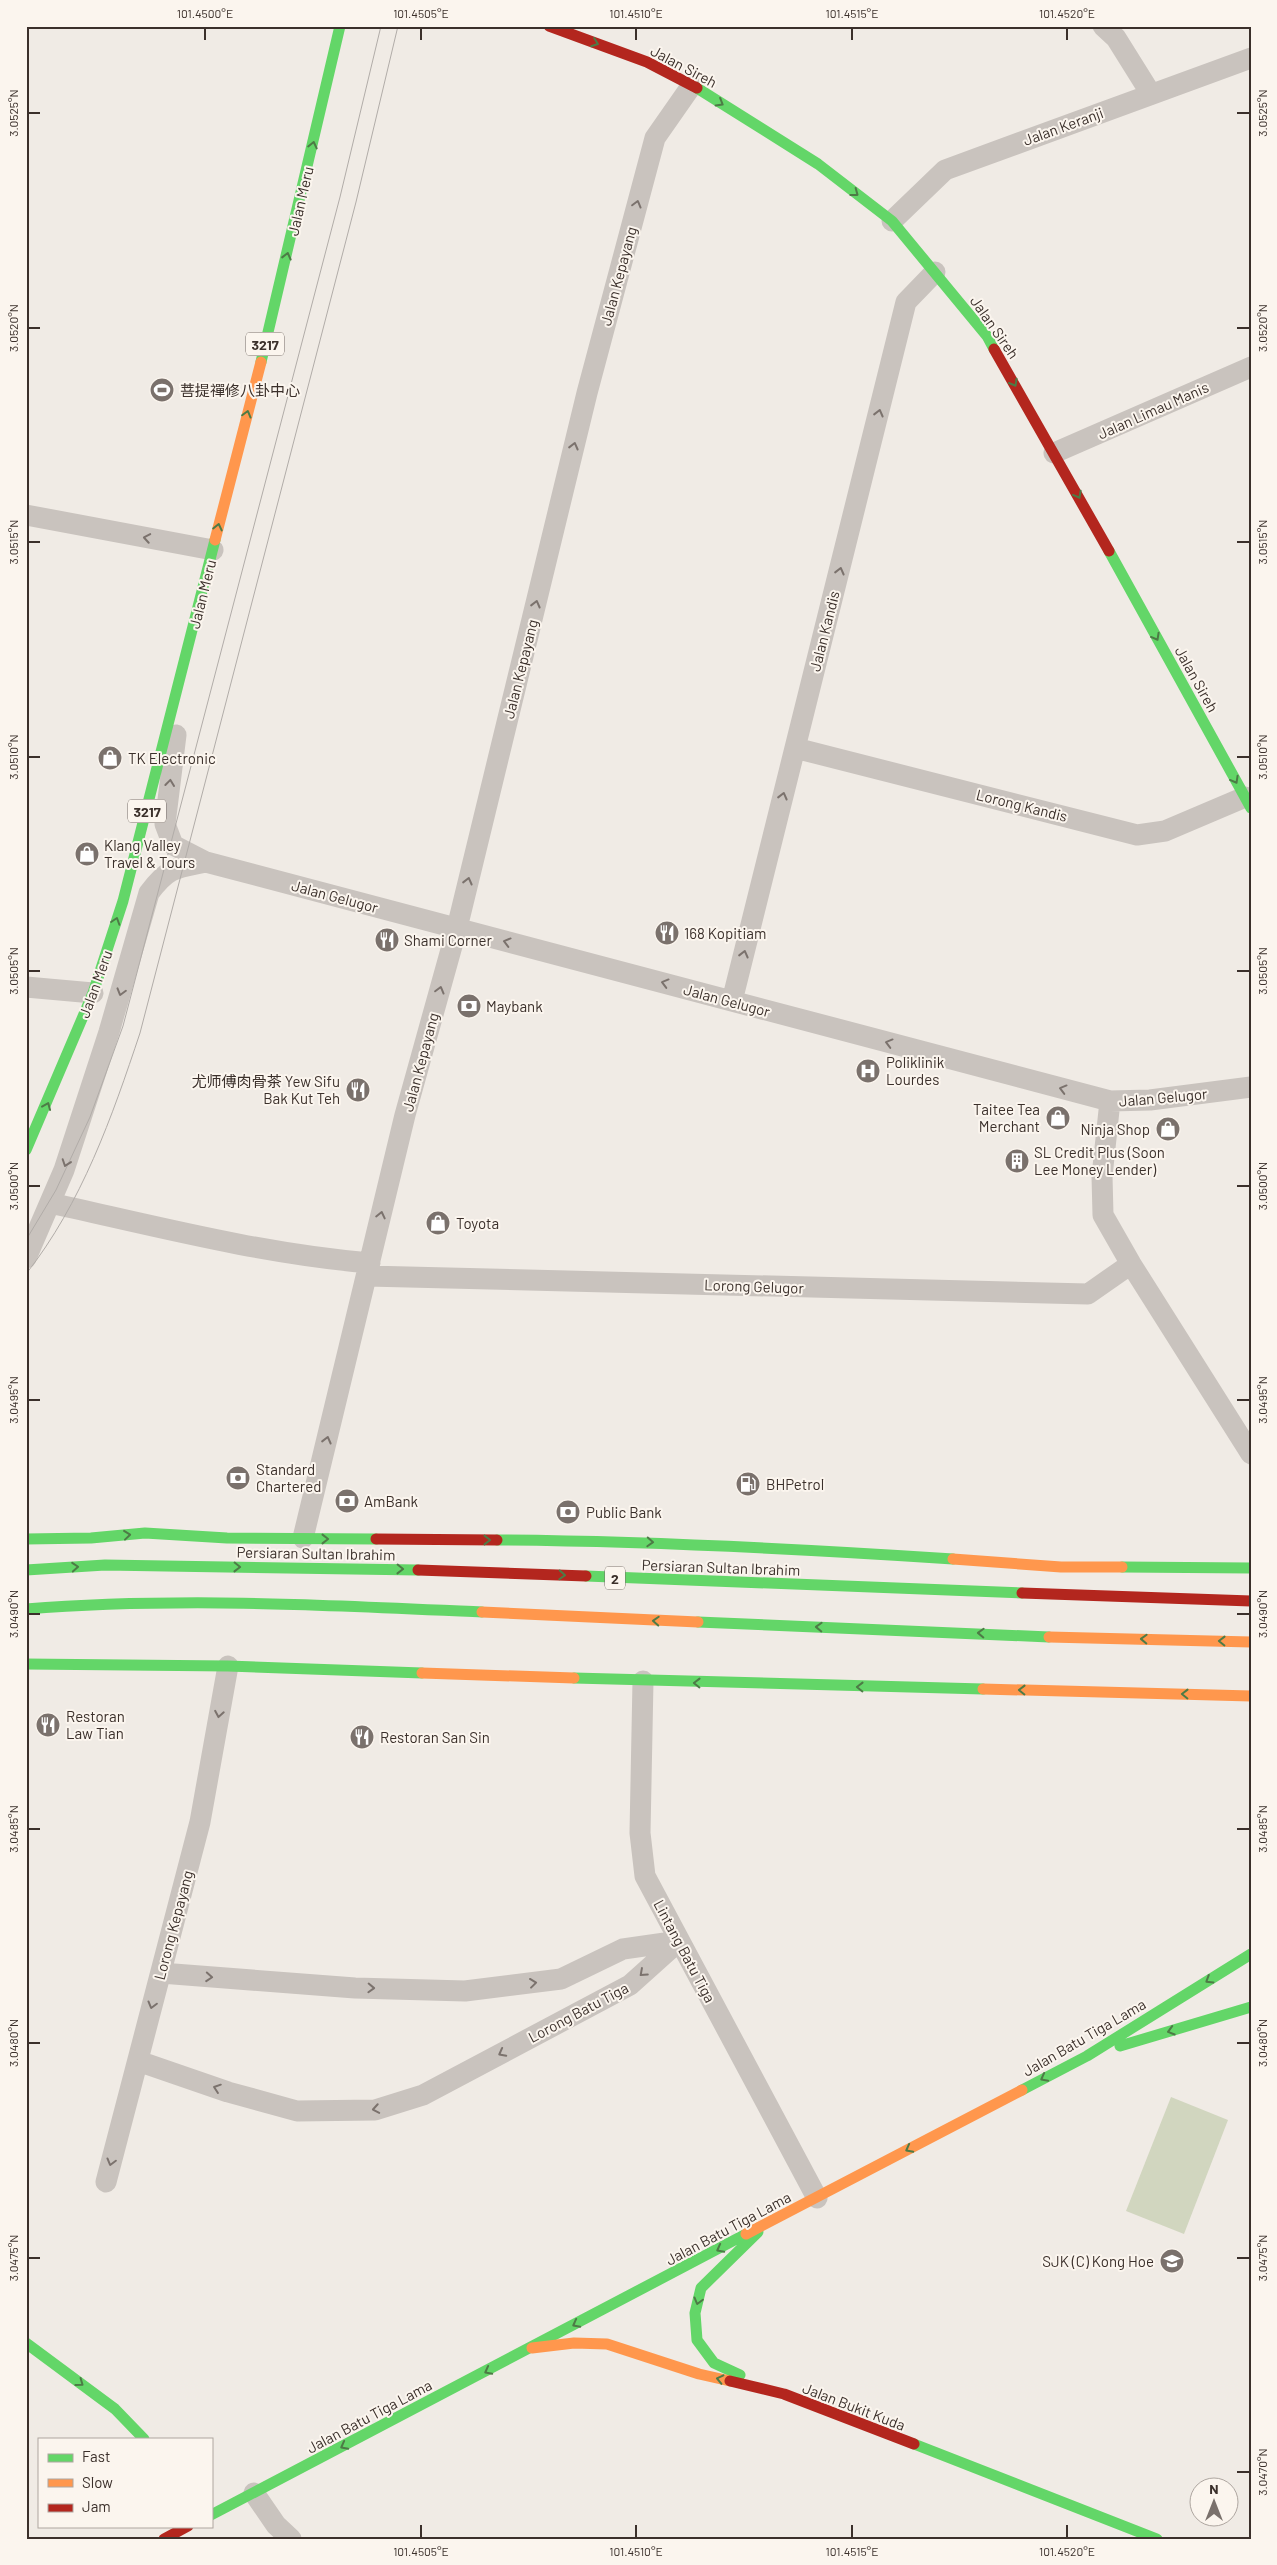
<svg xmlns="http://www.w3.org/2000/svg" width="1277" height="2565" font-family="Barlow,'Noto Sans SC',sans-serif">
<rect width="100%" height="100%" fill="#f0ebe5"/>
<path fill="#d1d6bf" d="M 1171,2097 L 1228,2120 L 1184,2234 L 1126,2211 Z"/>
<g fill="none" stroke-linecap="round" stroke-linejoin="round">
<path stroke="#c9c3be" stroke-width="21" d="M 1103,26 L 1116,38 L 1151,94
M 892,221 L 945,170 L 1251,58
M 1054,453 L 1251,367
M 26,515 L 213,550
M 176,735 L 165,824 L 173,845 L 206,862 L 1110,1101 L 1150,1100 L 1251,1087
M 795,748 L 1137,835 L 1165,831 L 1245,797
M 26,987 L 93,993
M 732,1001 L 906,302 L 935,272
M 1110,1101 L 1102,1176 L 1103,1215 L 1131,1264 L 1251,1454
M 50,1203 C 155,1226 262,1254 370,1263
M 26,1258 L 64,1170 L 109,1032 L 149,893 C 168,867 176,868 206,862
M 367,1276 L 1088,1294 L 1131,1264
M 303,1538 L 405,1115 L 457,928 L 587,393 L 655,138 L 692,85
M 643,1681 L 640,1833 L 645,1876 L 817,2198
M 161,1973 L 355,1988 L 465,1991 L 561,1979 L 623,1949 L 679,1941
M 138,2061 L 228,2092 L 297,2111 L 375,2110 L 423,2095 L 630,1985 L 679,1941
M 106,2182 L 200,1822 L 228,1666
M 254,2493 L 276,2525 L 291,2539"/>
<path stroke="#63d668" stroke-width="11" d="M 697,88 L 818,164 L 892,221 L 987,336 L 994,349
M 261,362 L 340,26
M 1109,551 L 1251,808
M 26,1150 L 93,993 L 123,901 L 215,540
M 26,1539 L 91,1538 L 145,1533 L 227,1538 L 376,1539
M 497,1540 C 649,1541 801,1549 953,1559
M 1122,1567 L 1251,1568
M 26,1570 L 105,1565 L 418,1570
M 586,1576 L 1022,1593
M 26,1609 C 178,1597 330,1605 482,1612
M 698,1622 L 1049,1637
M 26,1664 L 228,1666 L 422,1673
M 574,1678 L 983,1689
M 1120,2046 L 1251,2007
M 1022,2090 L 1087,2056 L 1251,1954
M 26,2343 L 115,2409 L 144,2439
M 740,2375 L 714,2363 L 697,2340 L 695,2313 L 701,2288 L 758,2232
M 914,2444 L 1157,2539
M 211,2515 L 746,2234"/>
<path stroke="#ff974d" stroke-width="11" d="M 215,540 L 261,362
M 953,1559 L 1061,1567 L 1122,1567
M 482,1612 L 698,1622
M 1049,1637 L 1251,1642
M 422,1673 L 574,1678
M 983,1689 L 1251,1696
M 746,2234 L 1022,2090
M 532,2348 L 574,2343 L 607,2344 L 699,2374 L 730,2381"/>
<path stroke="#b3261e" stroke-width="11" d="M 549,26 L 647,62 L 697,88
M 994,349 L 1109,551
M 376,1539 L 497,1540
M 418,1570 L 586,1576
M 1022,1593 L 1251,1601
M 730,2381 L 784,2394 L 914,2444
M 164,2539 L 188,2526"/>
<path stroke="#b1aca8" stroke-width="1" d="M 26,1240 L 56,1190 L 90,1117 L 123,1026 L 340,197 L 381,26
M 26,1274 C 82,1203 112,1117 140,1033 L 356,202 L 398,26"/>
</g>
<defs><path id="oneway-chevron" d="M-2-3.5L2.5 0L-2 3.5" fill="none" stroke-width="1.6" stroke-linecap="round" stroke-linejoin="round" transform="scale(1.25)"/></defs>
<g stroke="#4d7b46">
<use href="#oneway-chevron" transform="translate(595 43) rotate(20)"/>
<use href="#oneway-chevron" transform="translate(720 103) rotate(31)"/>
<use href="#oneway-chevron" transform="translate(313 145) rotate(-77)"/>
<use href="#oneway-chevron" transform="translate(855 193) rotate(37)"/>
<use href="#oneway-chevron" transform="translate(287 256) rotate(-76)"/>
<use href="#oneway-chevron" transform="translate(1014 383) rotate(60)"/>
<use href="#oneway-chevron" transform="translate(247 414) rotate(-75)"/>
<use href="#oneway-chevron" transform="translate(1078 495) rotate(61)"/>
<use href="#oneway-chevron" transform="translate(218 527) rotate(-77)"/>
<use href="#oneway-chevron" transform="translate(1156 637) rotate(61)"/>
<use href="#oneway-chevron" transform="translate(1235 780) rotate(61)"/>
<use href="#oneway-chevron" transform="translate(116 921) rotate(-72)"/>
<use href="#oneway-chevron" transform="translate(47 1106) rotate(-67)"/>
<use href="#oneway-chevron" transform="translate(127 1535) rotate(-6)"/>
<use href="#oneway-chevron" transform="translate(325 1539)"/>
<use href="#oneway-chevron" transform="translate(487 1540)"/>
<use href="#oneway-chevron" transform="translate(650 1542) rotate(3)"/>
<use href="#oneway-chevron" transform="translate(75 1567) rotate(-4)"/>
<use href="#oneway-chevron" transform="translate(237 1567) rotate(1)"/>
<use href="#oneway-chevron" transform="translate(400 1569) rotate(1)"/>
<use href="#oneway-chevron" transform="translate(562 1575) rotate(3)"/>
<use href="#oneway-chevron" transform="translate(656 1621) rotate(-177)"/>
<use href="#oneway-chevron" transform="translate(819 1627) rotate(-178)"/>
<use href="#oneway-chevron" transform="translate(981 1633) rotate(-178)"/>
<use href="#oneway-chevron" transform="translate(1144 1639) rotate(-178)"/>
<use href="#oneway-chevron" transform="translate(1222 1641) rotate(-179)"/>
<use href="#oneway-chevron" transform="translate(697 1683) rotate(-179)"/>
<use href="#oneway-chevron" transform="translate(860 1687) rotate(-179)"/>
<use href="#oneway-chevron" transform="translate(1022 1690) rotate(-179)"/>
<use href="#oneway-chevron" transform="translate(1185 1694) rotate(-179)"/>
<use href="#oneway-chevron" transform="translate(1209 1980) rotate(148)"/>
<use href="#oneway-chevron" transform="translate(1171 2031) rotate(164)"/>
<use href="#oneway-chevron" transform="translate(1044 2078) rotate(152)"/>
<use href="#oneway-chevron" transform="translate(909 2149) rotate(152)"/>
<use href="#oneway-chevron" transform="translate(720 2249) rotate(152)"/>
<use href="#oneway-chevron" transform="translate(698 2301) rotate(105)"/>
<use href="#oneway-chevron" transform="translate(576 2324) rotate(152)"/>
<use href="#oneway-chevron" transform="translate(488 2371) rotate(152)"/>
<use href="#oneway-chevron" transform="translate(720 2379) rotate(-167)"/>
<use href="#oneway-chevron" transform="translate(80 2383) rotate(36)"/>
<use href="#oneway-chevron" transform="translate(344 2446) rotate(152)"/>
</g>
<g stroke="#7b726d">
<use href="#oneway-chevron" transform="translate(637 204) rotate(-75)"/>
<use href="#oneway-chevron" transform="translate(879 413) rotate(-76)"/>
<use href="#oneway-chevron" transform="translate(574 446) rotate(-76)"/>
<use href="#oneway-chevron" transform="translate(147 538) rotate(-170)"/>
<use href="#oneway-chevron" transform="translate(840 571) rotate(-76)"/>
<use href="#oneway-chevron" transform="translate(536 604) rotate(-76)"/>
<use href="#oneway-chevron" transform="translate(170 783) rotate(-83)"/>
<use href="#oneway-chevron" transform="translate(783 796) rotate(-76)"/>
<use href="#oneway-chevron" transform="translate(468 881) rotate(-76)"/>
<use href="#oneway-chevron" transform="translate(507 942) rotate(-165)"/>
<use href="#oneway-chevron" transform="translate(744 954) rotate(-76)"/>
<use href="#oneway-chevron" transform="translate(665 983) rotate(-165)"/>
<use href="#oneway-chevron" transform="translate(440 990) rotate(-75)"/>
<use href="#oneway-chevron" transform="translate(121 992) rotate(106)"/>
<use href="#oneway-chevron" transform="translate(889 1043) rotate(-165)"/>
<use href="#oneway-chevron" transform="translate(1063 1089) rotate(-165)"/>
<use href="#oneway-chevron" transform="translate(66 1163) rotate(109)"/>
<use href="#oneway-chevron" transform="translate(381 1215) rotate(-77)"/>
<use href="#oneway-chevron" transform="translate(327 1440) rotate(-76)"/>
<use href="#oneway-chevron" transform="translate(219 1714) rotate(100)"/>
<use href="#oneway-chevron" transform="translate(643 1973) rotate(138)"/>
<use href="#oneway-chevron" transform="translate(209 1977) rotate(4)"/>
<use href="#oneway-chevron" transform="translate(533 1983) rotate(-7)"/>
<use href="#oneway-chevron" transform="translate(371 1988) rotate(2)"/>
<use href="#oneway-chevron" transform="translate(152 2005) rotate(105)"/>
<use href="#oneway-chevron" transform="translate(502 2053) rotate(152)"/>
<use href="#oneway-chevron" transform="translate(217 2088) rotate(-161)"/>
<use href="#oneway-chevron" transform="translate(376 2109) rotate(170)"/>
<use href="#oneway-chevron" transform="translate(111 2162) rotate(105)"/>
</g>
<path fill="none" stroke="#3b302b" stroke-width="2" d="M 205,28 L 205,40M 421,28 L 421,40M 636,28 L 636,40M 852,28 L 852,40M 1067,28 L 1067,40M 28,113 L 40,113M 1237,113 L 1250,113M 28,328 L 40,328M 1237,328 L 1250,328M 28,542 L 40,542M 1237,542 L 1250,542M 28,757 L 40,757M 1237,757 L 1250,757M 28,971 L 40,971M 1237,971 L 1250,971M 28,1186 L 40,1186M 1237,1186 L 1250,1186M 28,1400 L 40,1400M 1237,1400 L 1250,1400M 28,1614 L 40,1614M 1237,1614 L 1250,1614M 28,1829 L 40,1829M 1237,1829 L 1250,1829M 28,2043 L 40,2043M 1237,2043 L 1250,2043M 28,2258 L 40,2258M 1237,2258 L 1250,2258M 1237,2472 L 1250,2472M 421,2525 L 421,2538M 636,2525 L 636,2538M 852,2525 L 852,2538M 1067,2525 L 1067,2538"/>
<defs>
<symbol id="stadium-disc" viewBox="-11 -11 22 22"><circle r="9.5" fill="#7a716c" stroke="#fbf5ee"/><path d="M0-5a6.5 5 0 1 0 0 10a6.5 5 0 1 0 0-10ZM-3.5-1.8h7v3.6h-7Z" fill="#fff"/></symbol>
<symbol id="shop-disc" viewBox="-11 -11 22 22"><circle r="9.5" fill="#7a716c" stroke="#fbf5ee"/><path d="M-5-2.5h2.3a2.7 3.5 0 0 1 5.4 0H5L5.5 6h-11ZM-1.5-2.5h3a1.5 2.3 0 0 0-3 0Z" fill="#fff"/></symbol>
<symbol id="restaurant-disc" viewBox="-11 -11 22 22"><circle r="9.5" fill="#7a716c" stroke="#fbf5ee"/><path d="M-5-6h1v4h1v-4h1v4h1v-4h1v5L-1.5 .5V6h-2V.5L-5-1ZM5-6V6H3V1.5H1.5Q1.5-4 5-6Z" fill="#fff"/></symbol>
<symbol id="bank-disc" viewBox="-11 -11 22 22"><circle r="9.5" fill="#7a716c" stroke="#fbf5ee"/><path d="M-6-4H6V4H-6ZM0-2.3a2.3 2.3 0 1 0 0 4.6a2.3 2.3 0 1 0 0-4.6Z" fill="#fff"/></symbol>
<symbol id="hospital-disc" viewBox="-11 -11 22 22"><circle r="9.5" fill="#7a716c" stroke="#fbf5ee"/><path d="M-5-5h3v3.5h4V-5h3V5h-3V1.5h-4V5h-3Z" fill="#fff"/></symbol>
<symbol id="building-disc" viewBox="-11 -11 22 22"><circle r="9.5" fill="#7a716c" stroke="#fbf5ee"/><path d="M-4-6H4V6H1V3H-1V6H-4ZM-2.5-4.3h1.7v1.8h-1.7ZM.8-4.3h1.7v1.8H.8ZM-2.5-1h1.7V.8h-1.7ZM.8-1h1.7V.8H.8Z" fill="#fff"/></symbol>
<symbol id="fuel-disc" viewBox="-11 -11 22 22"><circle r="9.5" fill="#7a716c" stroke="#fbf5ee"/><path d="M-5.5-6h7V0h2V4h1.3V-2.5L3-4.5l.8-.8L6-3V5H2.5V1h-1V6h-7ZM-4.2-4.7v3.2H.2V-4.7Z" fill="#fff"/></symbol>
<symbol id="school-disc" viewBox="-11 -11 22 22"><circle r="9.5" fill="#7a716c" stroke="#fbf5ee"/><path d="M0-5L7-2L0 1L-7-2ZM-4 1L0 2.5L4 1V4Q0 6-4 4Z" fill="#fff"/></symbol>
</defs>
<g fill-rule="evenodd">
<use href="#stadium-disc" x="148" y="376" width="28" height="28"/>
<use href="#shop-disc" x="96" y="744" width="28" height="28"/>
<use href="#shop-disc" x="73" y="840" width="28" height="28"/>
<use href="#restaurant-disc" x="653" y="919" width="28" height="28"/>
<use href="#restaurant-disc" x="373" y="926" width="28" height="28"/>
<use href="#bank-disc" x="455" y="992" width="28" height="28"/>
<use href="#hospital-disc" x="854" y="1057" width="28" height="28"/>
<use href="#restaurant-disc" x="344" y="1076" width="28" height="28"/>
<use href="#shop-disc" x="1044" y="1104" width="28" height="28"/>
<use href="#shop-disc" x="1154" y="1115" width="28" height="28"/>
<use href="#building-disc" x="1003" y="1147" width="28" height="28"/>
<use href="#shop-disc" x="424" y="1209" width="28" height="28"/>
<use href="#bank-disc" x="224" y="1464" width="28" height="28"/>
<use href="#fuel-disc" x="734" y="1470" width="28" height="28"/>
<use href="#bank-disc" x="333" y="1487" width="28" height="28"/>
<use href="#bank-disc" x="554" y="1498" width="28" height="28"/>
<use href="#restaurant-disc" x="34" y="1711" width="28" height="28"/>
<use href="#restaurant-disc" x="348" y="1723" width="28" height="28"/>
<use href="#school-disc" x="1158" y="2247" width="28" height="28"/>
</g>
<g text-anchor="middle" dominant-baseline="central" stroke-width="4" stroke-linejoin="round" paint-order="stroke">
<g fill="#fbf5ee" stroke="#756b66" stroke-width="1">
<rect x="246" y="332.5" width="38" height="23" rx="4"/>
<rect x="128" y="799.5" width="38" height="23" rx="4"/>
<rect x="605" y="1566.5" width="20" height="23" rx="4"/>
</g>
<g font-size="14" font-weight="bold" fill="#3b302b">
<text x="265" y="344">3217</text>
<text x="147" y="811">3217</text>
<text x="615" y="1578">2</text>
</g>
<g font-size="15" fill="#3b302b" stroke="#fbf5ee">
<text transform="translate(684 66) rotate(28)">Jalan Sireh</text>
<text transform="translate(1063 126) rotate(-20)">Jalan Keranji</text>
<text transform="translate(300 201) rotate(-77)">Jalan Meru</text>
<text transform="translate(618 276) rotate(-75)">Jalan Kepayang</text>
<text transform="translate(995 327) rotate(55)">Jalan Sireh</text>
<text transform="translate(1153 410) rotate(-24)">Jalan Limau Manis</text>
<text transform="translate(202 594) rotate(-76)">Jalan Meru</text>
<text transform="translate(824 631) rotate(-76)">Jalan Kandis</text>
<text transform="translate(520 669) rotate(-76)">Jalan Kepayang</text>
<text transform="translate(1197 679) rotate(61)">Jalan Sireh</text>
<text transform="translate(1022 805) rotate(14)">Lorong Kandis</text>
<text transform="translate(335 896) rotate(15)">Jalan Gelugor</text>
<text transform="translate(95 984) rotate(-70)">Jalan Meru</text>
<text transform="translate(727 1000) rotate(15)">Jalan Gelugor</text>
<text transform="translate(420 1062) rotate(-75)">Jalan Kepayang</text>
<text transform="translate(1163 1097) rotate(-5)">Jalan Gelugor</text>
<text transform="translate(754 1286) rotate(2)">Lorong Gelugor</text>
<text transform="translate(316 1553) rotate(1)">Persiaran Sultan Ibrahim</text>
<text transform="translate(721 1567) rotate(2)">Persiaran Sultan Ibrahim</text>
<text transform="translate(173 1925) rotate(-75)">Lorong Kepayang</text>
<text transform="translate(685 1951) rotate(62)">Lintang Batu Tiga</text>
<text transform="translate(578 2012) rotate(-28)">Lorong Batu Tiga</text>
<text transform="translate(1084 2037) rotate(-30)">Jalan Batu Tiga Lama</text>
<text transform="translate(728 2228) rotate(-28)">Jalan Batu Tiga Lama</text>
<text transform="translate(854 2406) rotate(21)">Jalan Bukit Kuda</text>
<text transform="translate(369 2416) rotate(-28)">Jalan Batu Tiga Lama</text>
</g>
<g font-size="15" fill="#3b302b" stroke="#fbf5ee" text-anchor="start">
<text x="180" y="390">菩提禪修八卦中心</text>
<text x="128" y="758">TK Electronic</text>
<text x="104" y="845">Klang Valley<tspan x="104" dy="17">Travel &amp; Tours</tspan></text>
<text x="684" y="933">168 Kopitiam</text>
<text x="404" y="940">Shami Corner</text>
<text x="486" y="1006">Maybank</text>
<text x="886" y="1062">Poliklinik<tspan x="886" dy="17">Lourdes</tspan></text>
<text x="340" y="1081" text-anchor="end">尤师傅肉骨茶 Yew Sifu<tspan x="340" dy="17">Bak Kut Teh</tspan></text>
<text x="1040" y="1109" text-anchor="end">Taitee Tea<tspan x="1040" dy="17">Merchant</tspan></text>
<text x="1150" y="1129" text-anchor="end">Ninja Shop</text>
<text x="1034" y="1152">SL Credit Plus (Soon<tspan x="1034" dy="17">Lee Money Lender)</tspan></text>
<text x="456" y="1223">Toyota</text>
<text x="256" y="1469">Standard<tspan x="256" dy="17">Chartered</tspan></text>
<text x="766" y="1484">BHPetrol</text>
<text x="364" y="1501">AmBank</text>
<text x="586" y="1512">Public Bank</text>
<text x="66" y="1716">Restoran<tspan x="66" dy="17">Law Tian</tspan></text>
<text x="380" y="1737">Restoran San Sin</text>
<text x="1154" y="2261" text-anchor="end">SJK (C) Kong Hoe</text>
</g>
</g>
<rect width="1277" height="2565" fill="none" stroke="#fbf5ee" stroke-width="55"/>
<rect x="38" y="2438" width="175" height="90" fill="#fbf5ee" stroke="#aea6a0"/>
<rect x="48" y="2454" width="25" height="8" fill="#63d668" stroke="#aea6a0"/>
<text x="82" y="2462" font-size="15" fill="#3b302b">Fast</text>
<rect x="48" y="2479" width="25" height="8" fill="#ff974d" stroke="#aea6a0"/>
<text x="82" y="2488" font-size="15" fill="#3b302b">Slow</text>
<rect x="48" y="2504" width="25" height="8" fill="#b3261e" stroke="#aea6a0"/>
<text x="82" y="2512" font-size="15" fill="#3b302b">Jam</text>
<g transform="translate(1214 2502)"><circle r="24" fill="#fbf5ee" stroke="#aea6a0"/>
<path d="M0-4L9 19L0 12L-9 19Z" fill="#7a716c"/>
<text y="-8" font-size="14" font-weight="bold" text-anchor="middle" fill="#3b302b">N</text>
</g>
<rect x="28" y="28" width="1222" height="2510" fill="none" stroke="#3b302b" stroke-width="2"/>
<g font-size="12" text-anchor="middle" fill="#3b302b">
<text x="205" y="18">101.4500°E</text>
<text x="421" y="18">101.4505°E</text>
<text x="636" y="18">101.4510°E</text>
<text x="852" y="18">101.4515°E</text>
<text x="1067" y="18">101.4520°E</text>
<text transform="translate(14 113) rotate(-90)" y="4">3.0525°N</text>
<text transform="translate(1263 113) rotate(-90)" y="4">3.0525°N</text>
<text transform="translate(14 328) rotate(-90)" y="4">3.0520°N</text>
<text transform="translate(1263 328) rotate(-90)" y="4">3.0520°N</text>
<text transform="translate(14 542) rotate(-90)" y="4">3.0515°N</text>
<text transform="translate(1263 542) rotate(-90)" y="4">3.0515°N</text>
<text transform="translate(14 757) rotate(-90)" y="4">3.0510°N</text>
<text transform="translate(1263 757) rotate(-90)" y="4">3.0510°N</text>
<text transform="translate(14 971) rotate(-90)" y="4">3.0505°N</text>
<text transform="translate(1263 971) rotate(-90)" y="4">3.0505°N</text>
<text transform="translate(14 1186) rotate(-90)" y="4">3.0500°N</text>
<text transform="translate(1263 1186) rotate(-90)" y="4">3.0500°N</text>
<text transform="translate(14 1400) rotate(-90)" y="4">3.0495°N</text>
<text transform="translate(1263 1400) rotate(-90)" y="4">3.0495°N</text>
<text transform="translate(14 1614) rotate(-90)" y="4">3.0490°N</text>
<text transform="translate(1263 1614) rotate(-90)" y="4">3.0490°N</text>
<text transform="translate(14 1829) rotate(-90)" y="4">3.0485°N</text>
<text transform="translate(1263 1829) rotate(-90)" y="4">3.0485°N</text>
<text transform="translate(14 2043) rotate(-90)" y="4">3.0480°N</text>
<text transform="translate(1263 2043) rotate(-90)" y="4">3.0480°N</text>
<text transform="translate(14 2258) rotate(-90)" y="4">3.0475°N</text>
<text transform="translate(1263 2258) rotate(-90)" y="4">3.0475°N</text>
<text transform="translate(1263 2472) rotate(-90)" y="4">3.0470°N</text>
<text x="421" y="2556">101.4505°E</text>
<text x="636" y="2556">101.4510°E</text>
<text x="852" y="2556">101.4515°E</text>
<text x="1067" y="2556">101.4520°E</text>
</g>
</svg>
